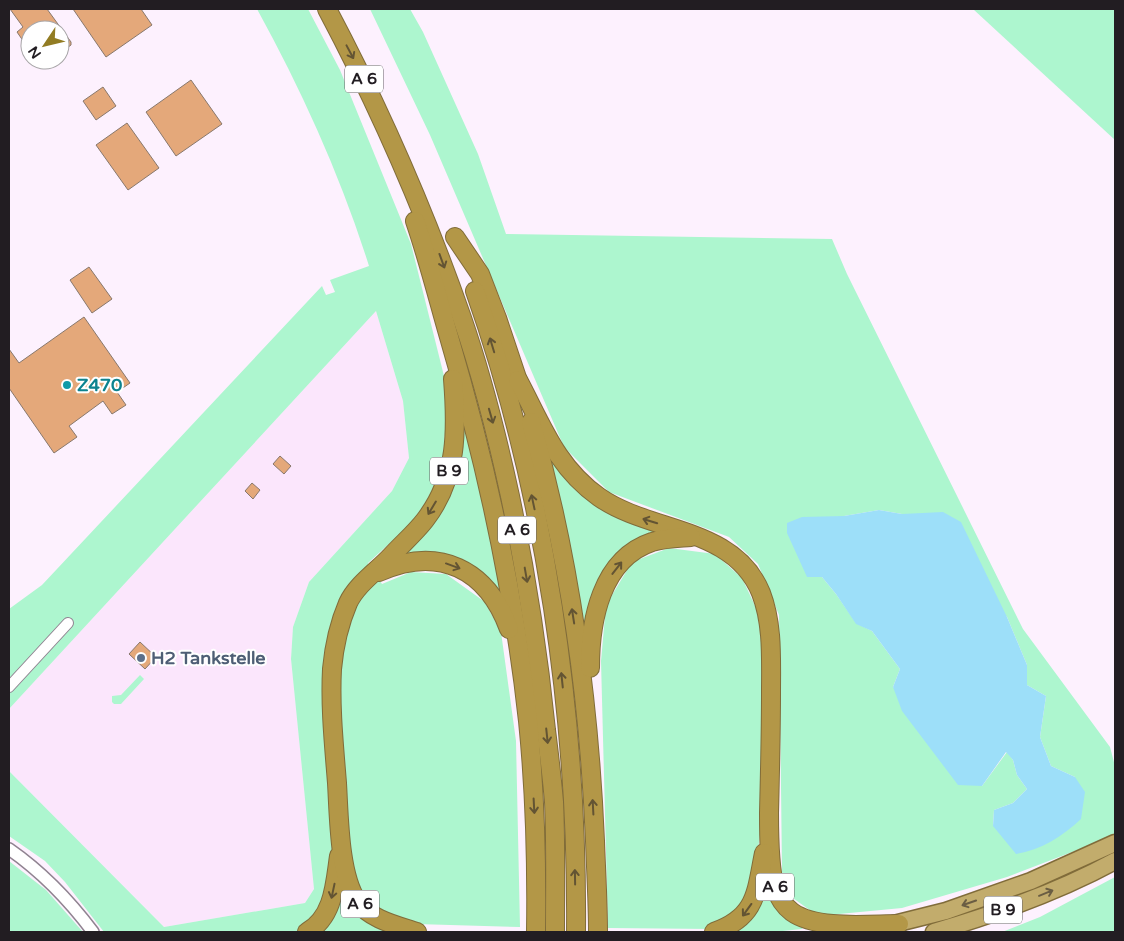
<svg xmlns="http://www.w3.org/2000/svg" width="1124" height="941" font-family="'Varela Round',sans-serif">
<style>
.built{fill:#fbe6fc}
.green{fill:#adf6cf;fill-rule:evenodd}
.water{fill:#9ddff9}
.building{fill:#e4a87a;stroke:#88786d}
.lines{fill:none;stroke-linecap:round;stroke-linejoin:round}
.minor-casing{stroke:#908391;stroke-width:12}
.tertiary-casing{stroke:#908391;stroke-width:14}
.trunk-casing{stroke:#806c3a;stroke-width:19}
.motorway-casing{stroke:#806c3a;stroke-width:20}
.minor{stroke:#fff;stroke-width:10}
.tertiary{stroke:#fff;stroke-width:11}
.trunk{stroke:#c2ac6c;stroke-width:16}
.motorway{stroke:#b39747;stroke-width:18}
.oneway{stroke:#635433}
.oneway2{stroke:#6a5d43}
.culture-dot{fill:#0f9aa8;stroke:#fff;stroke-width:2}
.service-dot{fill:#5c6f8a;stroke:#fff;stroke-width:2}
.labels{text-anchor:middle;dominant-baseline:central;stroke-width:4;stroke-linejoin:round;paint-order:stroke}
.shield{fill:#fff;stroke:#646164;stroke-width:1}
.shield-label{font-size:16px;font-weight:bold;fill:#221d22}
.culture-label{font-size:18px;font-weight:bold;fill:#0d838f;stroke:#fff;text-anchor:start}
.service-label{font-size:18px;font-weight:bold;fill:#4e5e75;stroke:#fff;text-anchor:start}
</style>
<rect width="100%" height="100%" fill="#fdf1fe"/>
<polygon class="built" points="376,311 403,401 409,458 392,491 309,582 293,627 291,659 314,889 305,903 164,927 9,771 9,709"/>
<g class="green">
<path d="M257 9H308L340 70 411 244 444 376 446 422 442 468 430 495 412 523 368 563 382 584 411 572 446 574 485 602 501 632 516 741 520 927 416 924 394 932H318L325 905 300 932H104L65 882 45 861 9 836V771L164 927 305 903 314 889 291 659 293 627 309 582 392 491 409 458 403 401 376 311 9 709V609L42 585 322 286 326 295 335 292 330 280 369 266C341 177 302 91 257 9Z"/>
<path d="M370 9H410L423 32 478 154 506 234 832 239 847 274 1023 629 1110 747 1115 766V833L1106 839 1007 877 902 908 818 916 790 896 782 872 779 615 758 564 729 537 609 492 564 447 430 135ZM879 510 902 514H912L1007 617 1027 665V685L1046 696 1040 737 1051 766 1075 777 993 826 994 810 1013 803 1027 789 1017 775 1013 760 1007 752 982 786 893 687 900 669 872 631 856 623 836 594 822 577 844 516Z"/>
<polygon points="973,9 1115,9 1115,140"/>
<polygon points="465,426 483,498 500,585 498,591 405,557 402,553 422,531 461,428"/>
<polygon points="550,457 664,530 647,539 586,622 584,621 567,532"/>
<polygon points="669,548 715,554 742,578 757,610 763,651 761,826 755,876 747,900 730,917 711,929 608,928 601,661 606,605 632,562"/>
<polygon points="140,675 144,679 121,704 114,704 112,702 112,696 121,695"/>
<polygon points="9,861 46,890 83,932 9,932"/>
<polygon points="1115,877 1115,932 1002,932 1040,917"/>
<polygon points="763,884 804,926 802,929 773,932 735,932"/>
</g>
<path class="water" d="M879 510 902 514 943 512 961 522 1007 617 1027 665V685L1046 696 1040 737 1051 766 1075 777 1085 792 1081 819C1063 836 1041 850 1016 854L993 826 994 810 1013 803 1027 789 1017 775 1013 760 1006 752 982 786 958 785 902 711 893 687 900 669 872 631 856 624 836 594 822 577H807L787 533V523L802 517 844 516Z"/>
<g class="building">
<polygon points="10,9 47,9 71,42 71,45 60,53 60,30 30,30 30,51 17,32 23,27"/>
<polygon points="73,9 141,9 152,25 106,57"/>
<polygon points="191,80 222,124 176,156 146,112"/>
<polygon points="103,87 116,106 96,120 83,101"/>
<polygon points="127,123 159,168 128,190 96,145"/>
<polygon points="89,267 112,299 92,313 70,280"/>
<polygon points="84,317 130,383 117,392 126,405 112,414 103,401 69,426 77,437 54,453 9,388 9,349 19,363"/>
<polygon points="280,456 291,466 284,474 273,464"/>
<polygon points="252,483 260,490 253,499 245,491"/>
<polygon points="140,642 156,657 145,669 129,654"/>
</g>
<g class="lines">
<g class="minor-casing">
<polyline id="minor" points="9,687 68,623"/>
</g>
<g class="tertiary-casing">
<path id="tertiary" d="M9 849C42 872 69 900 93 932"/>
</g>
<g class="trunk-casing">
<g id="trunk">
<polyline points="886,926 946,911 1031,881 1115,843"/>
<path d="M934 932C996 914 1058 892 1115 861"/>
</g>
</g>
<g class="motorway-casing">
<g id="motorway">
<path d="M327 9C380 109 425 212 462 318 482 376 497 436 510 496 526 573 538 651 546 730 549 754 552 778 554 802 556 845 555 889 555 932"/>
<path d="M415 221C428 259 438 299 449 337 486 463 514 591 528 721 535 791 537 862 536 932"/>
<polyline points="455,237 480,274 497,318 521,390"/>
<path d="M475 291C546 492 578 719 576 932"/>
<path d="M518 380C541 423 556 467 599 497 650 533 734 526 761 593 773 624 771 659 771 693 771 733 770 773 769 813 769 834 769 868 775 887 778 896 784 906 792 912 817 930 869 924 899 924"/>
<path d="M531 422C570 558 589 699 595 841 596 871 598 902 598 932"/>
<path d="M379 572C439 545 487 569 509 629"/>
<path d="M590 668C590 621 601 559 652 542 665 538 678 538 691 537"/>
<path d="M307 932C334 917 335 883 339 856"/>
<path d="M417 932C396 925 371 920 357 901 339 874 339 816 337 783 334 745 330 707 332 669 334 647 339 624 348 603 357 584 377 571 391 556 402 544 415 533 425 520 458 477 457 430 453 379"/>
<path d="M714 932C757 917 756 892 764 853"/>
</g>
</g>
<use href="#minor" class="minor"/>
<use href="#tertiary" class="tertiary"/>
<use href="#trunk" class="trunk"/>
<use href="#motorway" class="motorway"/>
</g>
<defs><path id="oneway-shaft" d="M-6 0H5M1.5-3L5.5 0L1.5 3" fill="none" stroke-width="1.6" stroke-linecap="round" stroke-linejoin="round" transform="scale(1.25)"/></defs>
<g class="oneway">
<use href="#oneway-shaft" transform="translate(350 52) rotate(62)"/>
<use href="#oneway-shaft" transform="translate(442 261) rotate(70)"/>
<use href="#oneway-shaft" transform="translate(492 345) rotate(-107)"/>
<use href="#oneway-shaft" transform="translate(491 416) rotate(74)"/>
<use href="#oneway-shaft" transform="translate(533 502) rotate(-102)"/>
<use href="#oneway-shaft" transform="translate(432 508) rotate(121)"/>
<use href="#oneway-shaft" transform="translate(650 521) rotate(-163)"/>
<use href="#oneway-shaft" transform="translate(453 566) rotate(20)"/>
<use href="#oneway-shaft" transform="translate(617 568) rotate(-52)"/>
<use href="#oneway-shaft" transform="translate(526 575) rotate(80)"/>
<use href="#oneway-shaft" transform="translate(573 616) rotate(-99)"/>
<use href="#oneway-shaft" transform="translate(562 680) rotate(-96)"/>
<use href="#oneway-shaft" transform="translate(547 736) rotate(84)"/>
<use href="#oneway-shaft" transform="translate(534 806) rotate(87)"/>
<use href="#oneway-shaft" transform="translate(593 807) rotate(-93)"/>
<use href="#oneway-shaft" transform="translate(575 877) rotate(-91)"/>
<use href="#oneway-shaft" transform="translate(333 891) rotate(102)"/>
<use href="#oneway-shaft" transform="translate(747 910) rotate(126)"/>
</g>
<g class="oneway2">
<use href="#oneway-shaft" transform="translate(1046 893) rotate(-22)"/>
<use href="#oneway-shaft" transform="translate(969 903) rotate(161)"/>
</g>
<circle class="culture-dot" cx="67" cy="385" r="5"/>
<circle class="service-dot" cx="141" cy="658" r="5"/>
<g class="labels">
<g class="shield">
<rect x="345" y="65.5" width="38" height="27" rx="4"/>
<rect x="430" y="457.5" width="38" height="27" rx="4"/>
<rect x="498" y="516.5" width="38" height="27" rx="4"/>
<rect x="756" y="873.5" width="38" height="27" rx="4"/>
<rect x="341" y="890.5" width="38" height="27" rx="4"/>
<rect x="984" y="896.5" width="38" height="27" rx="4"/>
</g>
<g class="shield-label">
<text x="364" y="79">A 6</text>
<text x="449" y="471">B 9</text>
<text x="517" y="530">A 6</text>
<text x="775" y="887">A 6</text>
<text x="360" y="904">A 6</text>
<text x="1003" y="910">B 9</text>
</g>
<g class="culture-label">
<text x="77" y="385">Z470</text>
</g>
<g class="service-label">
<text x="151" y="658">H2 Tankstelle</text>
</g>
</g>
<rect width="1124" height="941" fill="none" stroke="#221d22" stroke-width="20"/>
<g transform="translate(45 45) rotate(235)"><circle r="24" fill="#ffffff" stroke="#a7a5a7"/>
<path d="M0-4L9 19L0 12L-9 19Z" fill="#927c23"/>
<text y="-8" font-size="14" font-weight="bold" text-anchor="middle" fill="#221d22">N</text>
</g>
</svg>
